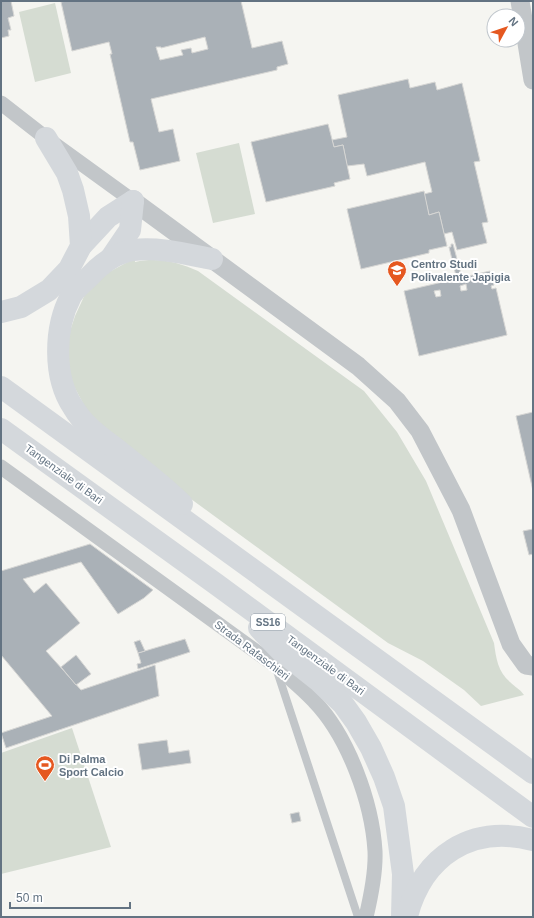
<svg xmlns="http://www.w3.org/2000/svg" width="534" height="918" font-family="Helvetica,sans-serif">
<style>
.green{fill:#d5dcd2}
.building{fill:#aab1b7;stroke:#d6d6d4;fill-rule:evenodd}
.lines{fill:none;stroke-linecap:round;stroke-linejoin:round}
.service{stroke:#c2c6c9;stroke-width:8}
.minor{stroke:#c2c6c9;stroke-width:15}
.tertiary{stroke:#c2c6c9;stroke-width:19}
.trunk{stroke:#d4d8dc;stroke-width:22}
.labels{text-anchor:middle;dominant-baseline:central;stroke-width:4;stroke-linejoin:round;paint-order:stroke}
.shield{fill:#fff;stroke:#929da8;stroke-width:1}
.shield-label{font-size:10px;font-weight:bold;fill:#637382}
.poi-label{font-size:11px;font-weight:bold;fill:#637382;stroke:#fff;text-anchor:start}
.street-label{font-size:11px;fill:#637382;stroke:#fff}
</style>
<rect width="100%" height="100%" fill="#f5f5f1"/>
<g class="green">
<polygon points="55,3 71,73 35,82 19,12"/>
<polygon points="239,143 255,214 213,223 196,153"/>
<path d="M135 258V262C158 257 178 262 198 271L364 391 397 432 426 481 494 643C496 658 498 672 510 682 516 688 519 688 524 695L481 706 464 690 423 661 388 643 109 439 94 424 68 375V337L75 316 87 290 98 278Z"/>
<polygon points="72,728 111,847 1,874 1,753"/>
</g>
<g class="building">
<polygon points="1,1 11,1 14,16 8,18 11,30 8,30 9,36 1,38"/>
<path d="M67 1H241L252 48 282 41 288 64 277 67V70L151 99 159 132 173 129 180 161 140 170 133 142H130L110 54H112L109 42 72 51 61 2ZM205 37 208 49 192 53 191 48 181 50 183 55 160 60 156 47H161V48Z"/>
<polygon points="408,79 410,88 435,82 437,90 462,83 480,161 474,162 488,222 482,223 487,243 457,250 452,232 444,234 439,212 429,215 424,194 432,192 425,162 367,176 364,164 347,166 343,145 334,147 332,140 347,137 338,95"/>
<polygon points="328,124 334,147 343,145 350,179 334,183 335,186 266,202 251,142"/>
<polygon points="424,191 429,215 439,212 447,246 429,250 429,253 361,269 347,209"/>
<polygon points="451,244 453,244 461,274 456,276 449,247 451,247"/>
<path d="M490 271 494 285 491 286 492 289 496 288 507 335 419 356 404 291ZM466 284 467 290 461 291 460 286ZM440 290 441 296 436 297 434 291Z"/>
<polygon points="533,412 533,491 516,416"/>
<polygon points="533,529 533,554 529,555 523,531"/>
<polygon points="90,544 153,590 144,598 118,614 81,562 23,579 34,593 46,583 80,623 46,651 81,690 155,665 159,696 6,748 1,733 52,716 1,655 1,571"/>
<polygon points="185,639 190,652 138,669 137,664 141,663 138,653"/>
<polygon points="140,640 145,651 138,653 134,642"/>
<polygon points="76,655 91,674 76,685 61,667"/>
<polygon points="167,740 169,753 189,750 191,763 142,770 138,744"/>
<polygon points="299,812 301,821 292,823 290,814"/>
</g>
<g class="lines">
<polyline class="service" points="277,671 358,917"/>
<g class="minor">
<polyline points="1,103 46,138 133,201"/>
<path d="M1 467 276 666C288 677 302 688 314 701 348 736 372 802 375 851 376 873 371 896 366 917"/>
</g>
<g class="tertiary">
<polyline points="520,1 533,80"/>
<polyline points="133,201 358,366 397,401 420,431 461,510 511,644 526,665 533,666"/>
</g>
<g class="trunk">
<polyline points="81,246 108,217 133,201"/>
<polyline points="111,258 130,230 133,201"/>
<polyline points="1,312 21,307 49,290 69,269 81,246 79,216 73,190 67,173 46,138"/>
<polyline points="1,387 533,773"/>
<polyline points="1,429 216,584 533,817"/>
<path d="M182 504C162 484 140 468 119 451 102 438 84 426 73 407 53 377 54 328 71 296 75 289 84 282 90 276 101 264 116 253 133 250 160 247 186 254 212 259"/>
<polyline points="259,628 281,651 320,682 343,704 356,722 371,748 384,777 394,806 403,874 402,917"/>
<path d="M407 916C423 856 471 824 533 840"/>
</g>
</g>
<defs>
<g id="school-pin" transform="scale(1)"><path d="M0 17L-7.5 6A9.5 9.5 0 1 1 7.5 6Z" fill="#e55820" stroke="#fff"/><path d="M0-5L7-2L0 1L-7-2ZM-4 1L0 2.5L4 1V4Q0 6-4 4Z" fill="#fff"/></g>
<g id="stadium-pin" transform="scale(1)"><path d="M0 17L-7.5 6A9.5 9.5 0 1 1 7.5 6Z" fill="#e55820" stroke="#fff"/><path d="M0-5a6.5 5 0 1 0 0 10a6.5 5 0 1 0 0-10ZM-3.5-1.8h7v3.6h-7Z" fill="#fff"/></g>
</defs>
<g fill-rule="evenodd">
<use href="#school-pin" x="397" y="270"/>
<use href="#stadium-pin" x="45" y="765"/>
</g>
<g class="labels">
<rect class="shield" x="251" y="614" width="34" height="16" rx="3"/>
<g class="shield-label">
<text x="268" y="622">SS16</text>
</g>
<g class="poi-label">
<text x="411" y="264">Centro Studi<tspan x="411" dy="13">Polivalente Japigia</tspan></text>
<text x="59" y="759">Di Palma<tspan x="59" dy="13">Sport Calcio</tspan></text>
</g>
<g class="street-label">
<text transform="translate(64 474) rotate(36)">Tangenziale di Bari</text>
<text transform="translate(252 650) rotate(37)">Strada Rafaschieri</text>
<text transform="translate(326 665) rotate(36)">Tangenziale di Bari</text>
</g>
</g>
<rect width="534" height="918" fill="none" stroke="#637382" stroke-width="4"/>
<g transform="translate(506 28) rotate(50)"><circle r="19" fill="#ffffff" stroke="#c1c7cd"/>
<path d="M0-3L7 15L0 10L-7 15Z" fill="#e55820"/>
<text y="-6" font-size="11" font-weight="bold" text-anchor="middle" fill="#637382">N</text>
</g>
<path d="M10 902v6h120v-6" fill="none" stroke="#637382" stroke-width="2"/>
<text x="16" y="902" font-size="12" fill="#637382" stroke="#ffffff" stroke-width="3" paint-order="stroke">50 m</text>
</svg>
